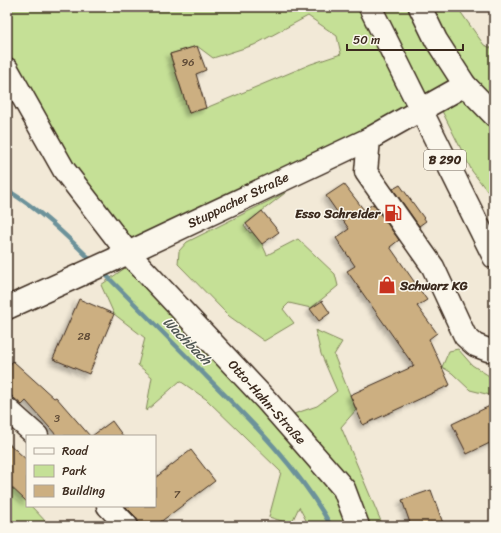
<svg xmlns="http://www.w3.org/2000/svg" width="501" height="533" font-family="Sriracha,sans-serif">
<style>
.green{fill:#c5e096;stroke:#80855a;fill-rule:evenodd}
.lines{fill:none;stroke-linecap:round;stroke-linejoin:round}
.stream{stroke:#6c929a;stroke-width:4.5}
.building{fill:#ccaf81;stroke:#3b2a1e;filter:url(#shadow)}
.minor-casing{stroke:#3b2a1e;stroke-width:25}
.major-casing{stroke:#3b2a1e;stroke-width:25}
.minor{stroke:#fbf7ec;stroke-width:22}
.major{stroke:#fbf7ec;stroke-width:22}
.labels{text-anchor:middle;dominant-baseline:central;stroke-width:3;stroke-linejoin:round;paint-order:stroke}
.number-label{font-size:11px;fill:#5f4b37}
.shield{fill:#fbf7ec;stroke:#75685c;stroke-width:1}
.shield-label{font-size:12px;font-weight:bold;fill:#3b2a1e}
.street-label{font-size:13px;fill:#3b2a1e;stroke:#fbf7ec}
.poi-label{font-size:13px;font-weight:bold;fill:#3b2a1e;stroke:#fbf7ec;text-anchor:end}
.water-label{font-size:14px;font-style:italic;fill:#4f5652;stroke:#fbf7ec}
</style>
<defs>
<filter id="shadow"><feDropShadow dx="-3.5" dy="3.5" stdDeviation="2" flood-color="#0004"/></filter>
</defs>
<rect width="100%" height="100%" fill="#f2e9d7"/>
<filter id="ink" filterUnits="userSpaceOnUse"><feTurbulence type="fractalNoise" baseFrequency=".025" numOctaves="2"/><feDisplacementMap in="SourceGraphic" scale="8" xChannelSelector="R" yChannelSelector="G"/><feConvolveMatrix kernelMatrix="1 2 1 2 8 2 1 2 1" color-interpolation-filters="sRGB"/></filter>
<g filter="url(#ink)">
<g class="green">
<path d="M7 7H457L484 45 494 49V200L472 171 437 101 128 253 7 69ZM308 16 337 36 341 54 311 64 206 108 189 113 170 54 197 46 213 58 254 45Z"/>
<polygon points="285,193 244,225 250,233 252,232 262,244 267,255 298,239 335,274 338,286 311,308 289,303 283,309 294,323 264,341 229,316 178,264 179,251 187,242"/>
<polygon points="135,261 282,418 317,406 337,391 321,354 315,330 342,342 334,355 356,410 341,427 383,526 309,526 299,507 291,524 269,517 281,472 206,399 180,381 146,411 152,377 138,365 145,338 114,314 101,285"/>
<polygon points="458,349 472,365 494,379 494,396 470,390 452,373 442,367 449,351"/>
<polygon points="7,479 10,485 27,502 27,506 31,506 50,526 7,526"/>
</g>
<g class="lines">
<g class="stream">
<path d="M7 190C40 210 67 236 94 263"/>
<path d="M102 271C134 303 166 336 198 368 246 416 298 466 331 526"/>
</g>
</g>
<g class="building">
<polygon points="197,46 206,70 196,74 206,108 189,113 170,54"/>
<polygon points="344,184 364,210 373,204 399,240 390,247 427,300 417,306 437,333 429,339 450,385 363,425 350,395 414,366 347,271 355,266 336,238 349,229 326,196"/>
<polygon points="400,185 426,221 419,226 393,189"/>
<polygon points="262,211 279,232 262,244 246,224"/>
<polygon points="79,299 114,314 89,374 53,359"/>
<polygon points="322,301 330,313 319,321 310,309"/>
<polygon points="13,361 54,398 56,397 90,436 57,436 26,401 22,405 7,392 7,368"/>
<polygon points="494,404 494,441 467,454 452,424"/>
<polygon points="112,421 123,436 92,436"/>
<polygon points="7,442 27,460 27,502 7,483"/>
<polygon points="191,450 215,481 155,526 140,526 136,517 125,506 155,506 155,478"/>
<polygon points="431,490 444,526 411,526 402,500"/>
</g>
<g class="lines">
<g class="minor-casing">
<g id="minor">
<polyline points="420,7 436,40 465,85 494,115"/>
<polyline points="7,69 64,170 128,253 267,401 344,489 358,526"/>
<polyline points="369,139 366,172 433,267 465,336 475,345 488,350"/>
<polyline points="7,308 113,260 369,139 465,85"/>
<polyline points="7,409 37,436"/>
<polyline points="108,506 127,526"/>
</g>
</g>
<g class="major-casing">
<polyline id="major" points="370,7 494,257"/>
</g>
<use href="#minor" class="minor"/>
<use href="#major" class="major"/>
</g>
</g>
<defs>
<g id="fuel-bare" transform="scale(1.38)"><path d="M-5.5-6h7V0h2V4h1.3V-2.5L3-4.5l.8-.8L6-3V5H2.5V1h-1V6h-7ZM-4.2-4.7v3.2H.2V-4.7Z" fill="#c8321e" stroke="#fbf7ec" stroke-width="2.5" paint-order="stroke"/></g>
<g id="shop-bare" transform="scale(1.38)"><path d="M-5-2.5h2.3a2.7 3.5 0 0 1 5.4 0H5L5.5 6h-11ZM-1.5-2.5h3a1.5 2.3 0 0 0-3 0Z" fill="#c8321e" stroke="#fbf7ec" stroke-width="2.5" paint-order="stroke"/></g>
</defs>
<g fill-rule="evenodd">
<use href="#fuel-bare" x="393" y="213"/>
<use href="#shop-bare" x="387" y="285"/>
</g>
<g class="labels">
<g class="number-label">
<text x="188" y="62">96</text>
<text x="84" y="336">28</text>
<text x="57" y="418">3</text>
<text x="177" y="494">7</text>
</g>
<rect class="shield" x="424" y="150" width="42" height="20" rx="3"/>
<g class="shield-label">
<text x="445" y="160">B 290</text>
</g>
<g class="street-label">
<text transform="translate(238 200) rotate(-26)">Stuppacher Straße</text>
<text transform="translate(267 402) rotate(48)">Otto-Hahn-Straße</text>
</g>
<g class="poi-label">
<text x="380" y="213">Esso Schreider</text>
<text x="400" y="285" text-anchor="start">Schwarz KG</text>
</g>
<g class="water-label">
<text transform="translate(187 341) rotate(45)">Wachbach</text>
</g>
</g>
<rect width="501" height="533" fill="none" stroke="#fbf7ec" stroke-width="24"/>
<rect x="12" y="12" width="477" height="509" fill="none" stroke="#3b2a1e" stroke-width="1.5" filter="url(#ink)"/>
<rect x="26" y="435" width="130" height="72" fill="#fbf7ec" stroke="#aea59a"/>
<rect x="34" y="448" width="20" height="6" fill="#fbf7ec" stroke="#aea59a"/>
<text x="62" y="455" font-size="12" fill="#3b2a1e">Road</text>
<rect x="34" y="465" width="20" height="12" fill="#c5e096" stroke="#aea59a"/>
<text x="62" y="475" font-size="12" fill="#3b2a1e">Park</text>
<rect x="34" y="485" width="20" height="12" fill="#ccaf81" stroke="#aea59a"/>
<text x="62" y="495" font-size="12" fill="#3b2a1e">Building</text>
<path d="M347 44v6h116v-6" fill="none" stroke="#3b2a1e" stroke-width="2"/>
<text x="353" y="44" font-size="12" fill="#3b2a1e" stroke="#fbf7ec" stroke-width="3" paint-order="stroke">50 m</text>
</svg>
